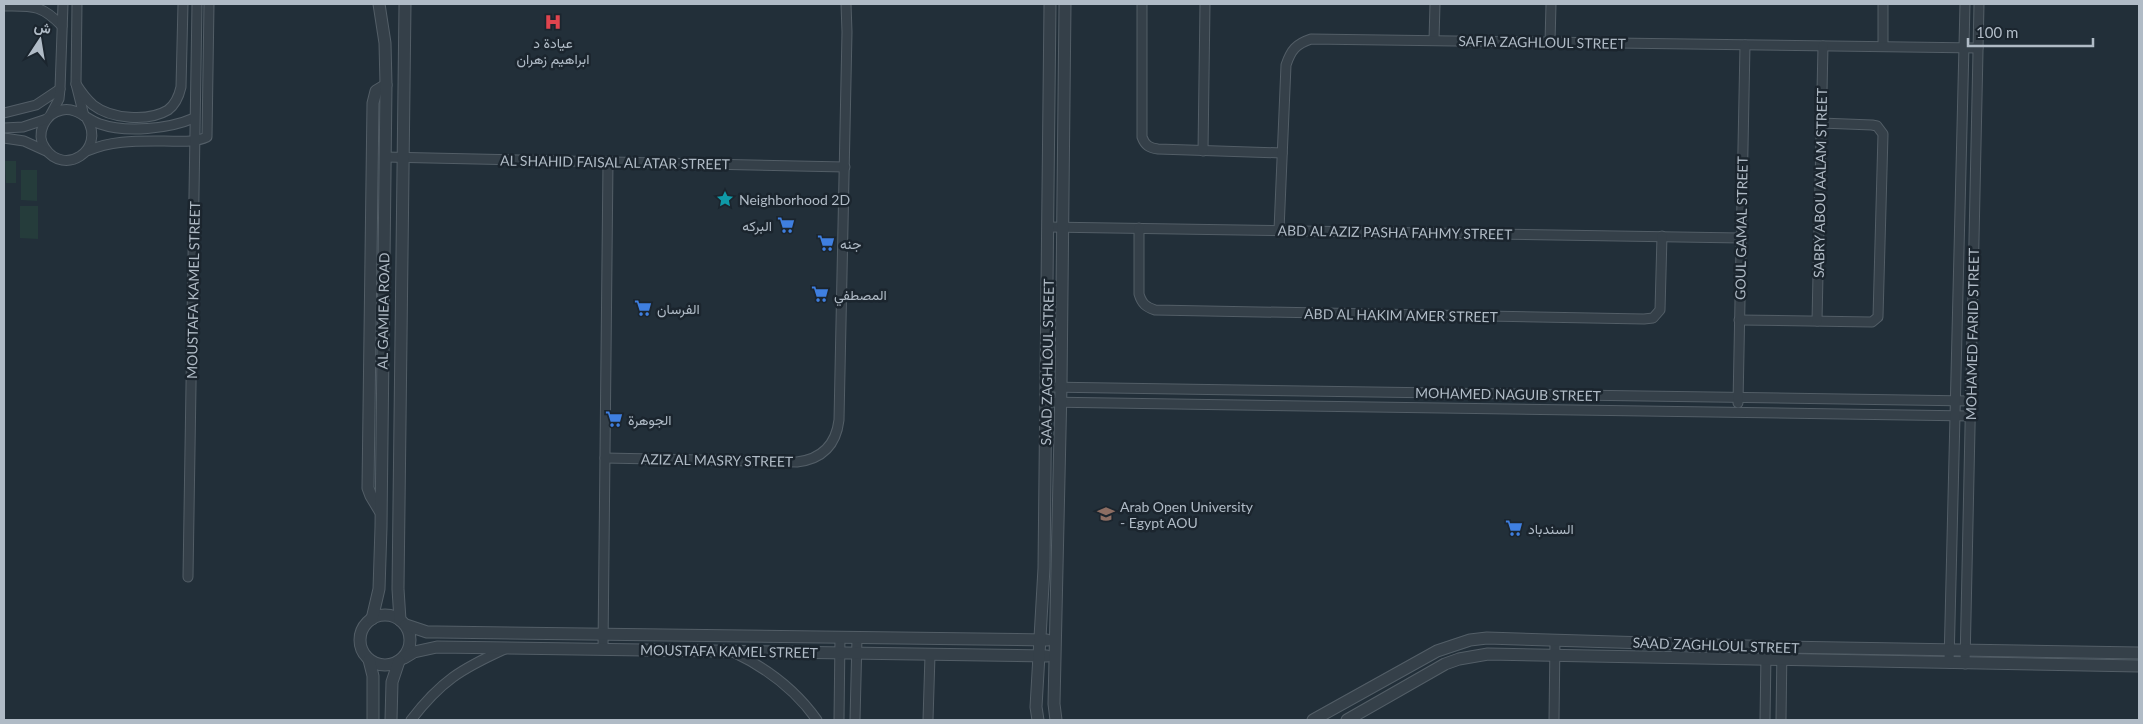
<svg xmlns="http://www.w3.org/2000/svg" width="2143" height="724" font-family="Lato,Vazirmatn,sans-serif">
<style>
.green{fill:#253c3b}
.lines{fill:none;stroke-linecap:round;stroke-linejoin:round}
.minor-casing{stroke:#535e67;stroke-width:11}
.tertiary-casing{stroke:#535e67;stroke-width:13}
.minor{stroke:#354049;stroke-width:9}
.tertiary{stroke:#354049;stroke-width:11}
.labels{text-anchor:middle;dominant-baseline:central;stroke-width:5;stroke-linejoin:round;paint-order:stroke}
.poi-label{font-size:14px;fill:#b0bbc6;stroke:#1b252e;text-anchor:start}
.street-label{font-size:14px;fill:#b0bbc6;stroke:#1b252e}
</style>
<rect width="100%" height="100%" fill="#222f39"/>
<g class="green">
<polygon points="5,161 16,161 16,183 6,183"/>
<polygon points="21,170 37,170 37,201 21,200"/>
<polygon points="20,206 38,206 38,239 20,238"/>
</g>
<g class="lines">
<g class="minor-casing">
<g id="minor">
<polyline points="77,4 76,84 84,116"/>
<path d="M1142 4V137C1145 145 1149 148 1158 149L1282 153"/>
<path d="M4 6C32 6 41 4 62 26"/>
<polyline points="1434,40 1435,4"/>
<polyline points="1550,42 1551,4"/>
<polyline points="1883,46 1883,4"/>
<path d="M76 84C81 92 86 99 93 105 111 119 148 122 168 110 176 104 179 96 181 87L183 4"/>
<polyline points="4,113 36,105 60,89"/>
<polyline points="51,114 59,99 60,89 63,4"/>
<path d="M87 119C106 150 64 177 45 148 35 134 45 113 62 110 77 107 87 120 100 124 126 133 169 129 194 118"/>
<polyline points="4,128 23,127 47,119"/>
<polyline points="4,138 24,141 46,151"/>
<path d="M87 151C112 140 137 141 164 141 179 141 194 143 207 137L209 4"/>
<polyline points="1203,151 1205,4"/>
<polyline points="385,157 845,167"/>
<polyline points="1048,227 1741,238"/>
<path d="M1139 228V294C1142 304 1146 307 1155 310L1644 319 1653 318 1660 310 1662 236"/>
<path d="M1279 230 1286 65C1291 50 1296 44 1311 39L1978 48"/>
<polyline points="1739,320 1872,322 1878,317 1883,134 1877,126 1872,125 1821,123"/>
<polyline points="1817,321 1823,46"/>
<polyline points="1047,387 1970,401"/>
<polyline points="1046,402 1970,416"/>
<polyline points="1738,403 1745,45"/>
<path d="M605 458 797 462C822 459 836 445 839 420L847 32 846 4"/>
<polyline points="188,577 197,4"/>
<polyline points="603,649 608,162"/>
<path d="M733 652C767 668 795 689 817 720"/>
<polyline points="1949,663 1965,4"/>
<polyline points="1965,664 1979,4"/>
<path d="M411 720C441 681 461 669 505 649"/>
<polyline points="839,720 840,637"/>
<polyline points="855,720 857,638"/>
<polyline points="928,720 930,655"/>
<polyline points="1554,720 1555,640"/>
<polyline points="1765,720 1766,654"/>
<polyline points="1781,720 1782,647"/>
</g>
</g>
<g class="tertiary-casing">
<g id="tertiary">
<polyline points="380,511 371,496 368,488 373,103 376,91 386,85"/>
<circle cx="385" cy="640" r="25"/>
<polyline points="372,619 379,589 381,527 386,85 385,43 379,4"/>
<polyline points="400,620 398,589 405,4"/>
<polyline points="406,625 427,632 437,632 1047,640"/>
<polyline points="404,658 414,652 437,647 1047,656"/>
<polyline points="369,660 373,676 373,720"/>
<polyline points="391,720 392,682 399,661"/>
<polyline points="1038,720 1036,707 1044,568 1050,4"/>
<polyline points="1056,720 1054,704 1061,387 1065,4"/>
<polyline points="1313,720 1437,651 1470,640 1487,638 1782,647 2139,653"/>
<polyline points="1347,720 1445,664 1459,659 1488,654 2139,666"/>
</g>
</g>
<use href="#minor" class="minor"/>
<use href="#tertiary" class="tertiary"/>
</g>
<defs>
<g id="hospital-bare" transform="scale(1.35)"><path d="M-5-5h3v3.5h4V-5h3V5h-3V1.5h-4V5h-3Z" fill="#e0444e" stroke="#1b252e" stroke-width="2.5" paint-order="stroke"/></g>
<g id="sight-bare" transform="scale(1.35)"><path d="M0-6L1.8-2.2L6-1.7L2.9 1.2L3.7 5.4L0 3.3L-3.7 5.4L-2.9 1.2L-6-1.7L-1.8-2.2Z" fill="#0f9aa8" stroke="#1b252e" stroke-width="2.5" paint-order="stroke"/></g>
<g id="supermarket-bare" transform="scale(1.35)"><path d="M-6-5.5h2.5l.6 2H6L4.5 2H-2.5L-4.4-4H-6ZM-1.5 3.2a1.3 1.3 0 1 0 .1 0ZM3 3.2a1.3 1.3 0 1 0 .1 0Z" fill="#3f7fe0" stroke="#1b252e" stroke-width="2.5" paint-order="stroke"/></g>
<g id="university-bare" transform="scale(1.35)"><path d="M0-5L7-2L0 1L-7-2ZM-4 1L0 2.5L4 1V4Q0 6-4 4Z" fill="#8d6e63" stroke="#1b252e" stroke-width="2.5" paint-order="stroke"/></g>
</defs>
<g fill-rule="evenodd">
<use href="#hospital-bare" x="553" y="22"/>
<use href="#sight-bare" x="725" y="199"/>
<use href="#supermarket-bare" x="786" y="225"/>
<use href="#supermarket-bare" x="826" y="243"/>
<use href="#supermarket-bare" x="820" y="294"/>
<use href="#supermarket-bare" x="643" y="308"/>
<use href="#supermarket-bare" x="614" y="419"/>
<use href="#university-bare" x="1106" y="514"/>
<use href="#supermarket-bare" x="1514" y="528"/>
</g>
<g class="labels">
<g class="poi-label">
<text x="553" y="42" text-anchor="middle">عيادة د<tspan x="553" dy="16">ابراهيم زهران</tspan></text>
<text x="739" y="199">Neighborhood 2D</text>
<text x="772" y="225" text-anchor="end">البركه</text>
<text x="840" y="243">جنه</text>
<text x="834" y="294">المصطفي</text>
<text x="657" y="308">الفرسان</text>
<text x="628" y="419">الجوهرة</text>
<text x="1120" y="506">Arab Open University<tspan x="1120" dy="16">- Egypt AOU</tspan></text>
<text x="1528" y="528">السندباد</text>
</g>
<g class="street-label">
<text transform="translate(1542 42) rotate(1)">SAFIA ZAGHLOUL STREET</text>
<text transform="translate(615 162) rotate(1)">AL SHAHID FAISAL AL ATAR STREET</text>
<text transform="translate(1820 183) rotate(-89)">SABRY ABOU AALAM STREET</text>
<text transform="translate(1741 228) rotate(-89)">GOUL GAMAL STREET</text>
<text transform="translate(1395 232) rotate(1)">ABD AL AZIZ PASHA FAHMY STREET</text>
<text transform="translate(193 290) rotate(-89)">MOUSTAFA KAMEL STREET</text>
<text transform="translate(383 311) rotate(-89)">AL GAMIEA ROAD</text>
<text transform="translate(1401 315) rotate(1)">ABD AL HAKIM AMER STREET</text>
<text transform="translate(1972 334) rotate(-89)">MOHAMED FARID STREET</text>
<text transform="translate(1047 362) rotate(-89)">SAAD ZAGHLOUL STREET</text>
<text transform="translate(1508 394) rotate(1)">MOHAMED NAGUIB STREET</text>
<text transform="translate(717 460) rotate(1)">AZIZ AL MASRY STREET</text>
<text transform="translate(1716 645) rotate(2)">SAAD ZAGHLOUL STREET</text>
<text transform="translate(729 651) rotate(1)">MOUSTAFA KAMEL STREET</text>
</g>
</g>
<rect width="2143" height="724" fill="none" stroke="#b0bbc6" stroke-width="10"/>
<g transform="translate(40 40) rotate(12)" stroke="#1b252e" stroke-width="4" paint-order="stroke">
<path d="M0-4L9 19L0 12L-9 19Z" fill="#b0bbc6"/>
<text y="-8" font-size="14" font-weight="bold" text-anchor="middle" fill="#b0bbc6">ش</text>
</g>
<path d="M1968 38v8h125v-8" fill="none" stroke="#b0bbc6" stroke-width="2.5"/>
<text x="1976" y="38" font-size="15" fill="#b0bbc6" stroke="#1b252e" stroke-width="4" paint-order="stroke">100 m</text>
</svg>
